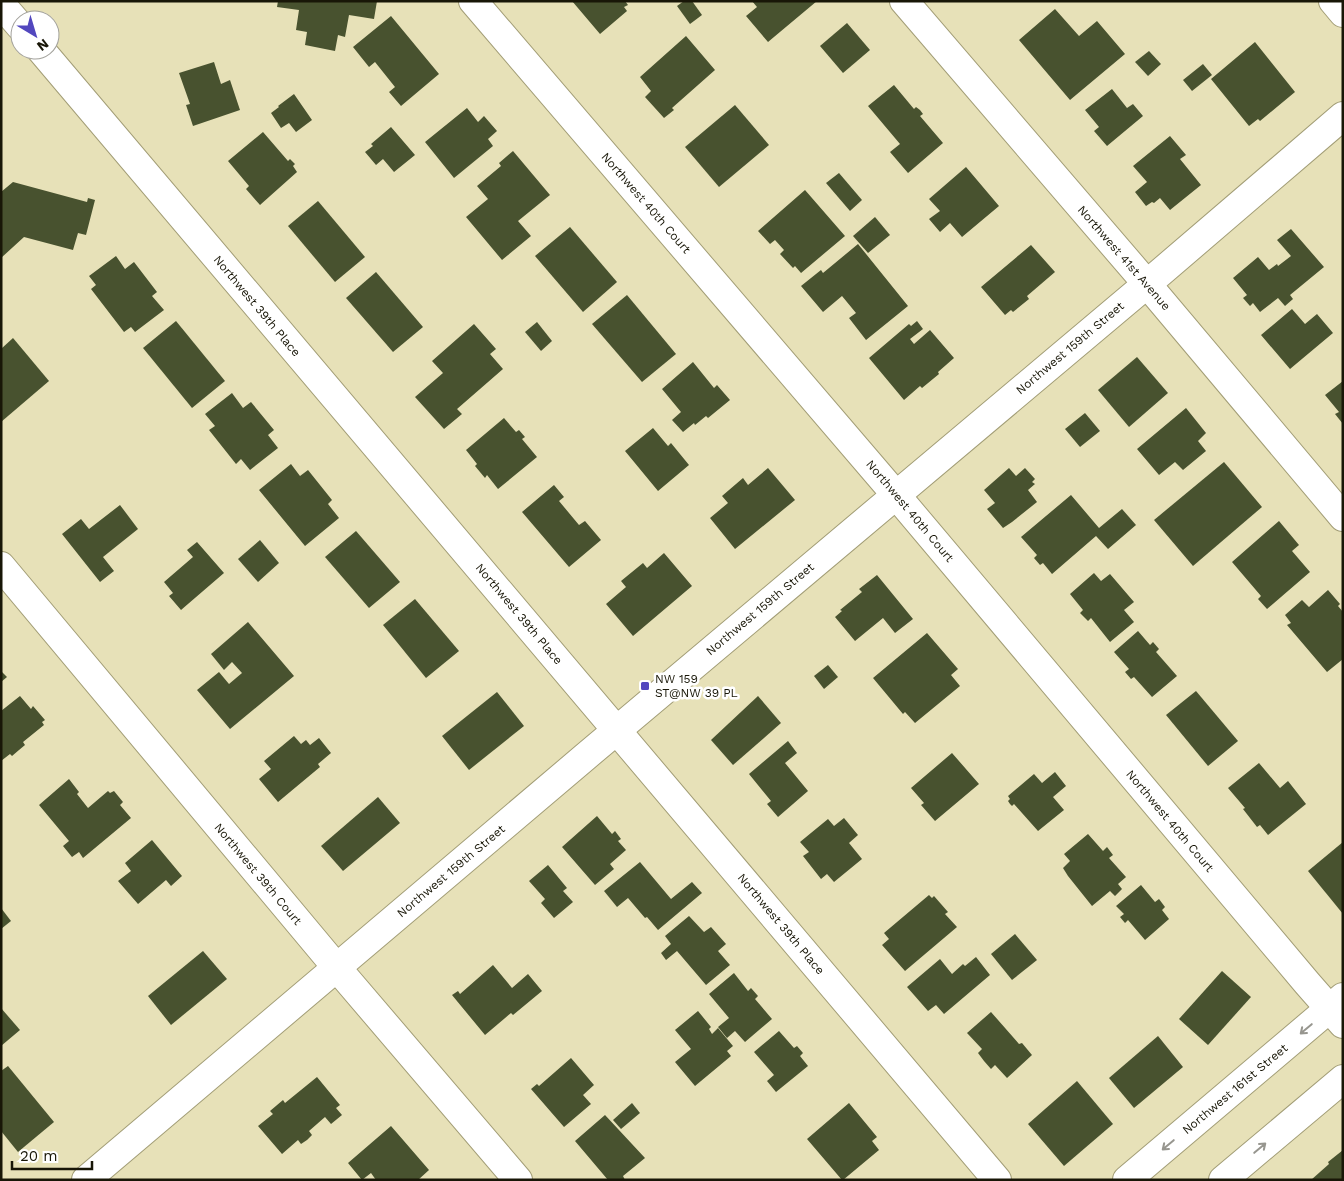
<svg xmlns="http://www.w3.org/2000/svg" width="1344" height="1181" font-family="'Work Sans',sans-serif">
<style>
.building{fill:#48522f}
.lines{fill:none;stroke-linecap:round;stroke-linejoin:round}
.minor-casing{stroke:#a29d76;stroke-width:30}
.tertiary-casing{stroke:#a29d76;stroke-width:30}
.minor{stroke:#fff;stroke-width:28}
.tertiary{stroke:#fff;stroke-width:28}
.oneway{stroke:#97968f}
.poi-dot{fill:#5247be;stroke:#fff;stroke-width:2}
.labels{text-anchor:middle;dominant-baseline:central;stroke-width:5;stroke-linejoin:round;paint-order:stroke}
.street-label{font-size:12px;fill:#181607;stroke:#fff}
.poi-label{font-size:12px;fill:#181607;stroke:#fff;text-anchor:start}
</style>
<rect width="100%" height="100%" fill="#e7e1b8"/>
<g class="building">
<polygon points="278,1 377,1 374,19 349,15 345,37 338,35 335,51 305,45 307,32 296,30 299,10 277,7"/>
<polygon points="572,1 625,1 628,5 624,7 627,11 600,34"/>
<polygon points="684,1 692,1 702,15 690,24 677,6"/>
<polygon points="752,1 817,1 768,42 746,16 757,7"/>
<polygon points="1055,9 1079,36 1097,21 1125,54 1070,100 1019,40"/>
<polygon points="391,16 439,74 401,106 389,92 395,87 375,62 369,67 353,47"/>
<polygon points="847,23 870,50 843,73 820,46"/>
<polygon points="686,36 715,70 672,108 674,110 664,118 645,97 651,91 640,77"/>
<polygon points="1255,42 1295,92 1260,121 1258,119 1249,126 1211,79"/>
<polygon points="1149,51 1161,64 1148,76 1135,62"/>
<polygon points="214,62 221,84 230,80 240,110 193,126 186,105 190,104 179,73"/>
<polygon points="1203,64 1212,75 1192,91 1183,80"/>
<polygon points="894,85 914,109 916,107 920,110 923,114 920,116 943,143 908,173 890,152 900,144 868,106"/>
<polygon points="1112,89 1127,108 1133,104 1143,116 1107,146 1094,131 1099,127 1085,110"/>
<polygon points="294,94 312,120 296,132 289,123 281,128 271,113 279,107 278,106"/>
<polygon points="735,105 769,145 719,187 685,147"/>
<polygon points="467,108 478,122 484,116 497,131 488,139 493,146 454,178 425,142"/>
<polygon points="391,127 415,155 394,172 383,159 376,165 365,152 373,146 371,144"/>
<polygon points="263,132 288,161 290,159 295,164 293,166 297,172 260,205 246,189 249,186 228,161"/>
<polygon points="1170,136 1186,155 1180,159 1201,185 1170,210 1160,198 1154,203 1152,202 1146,206 1135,192 1147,182 1133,166"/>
<polygon points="513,151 550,195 518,221 531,236 502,260 466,217 488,199 477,186 501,166 499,163"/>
<polygon points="966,167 999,206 962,237 950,223 940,232 929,219 940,211 929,199"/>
<polygon points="839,173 862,200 850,211 826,183"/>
<polygon points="13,182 87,202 88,198 95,200 86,235 78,233 73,250 24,237 1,258 1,192"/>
<polygon points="805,190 845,236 801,273 795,266 793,268 780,254 784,250 775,240 770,244 758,231"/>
<polygon points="318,201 365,257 335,282 288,226"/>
<polygon points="875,217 890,235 868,253 853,236"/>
<polygon points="570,227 617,282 583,312 535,256"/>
<polygon points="1291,229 1324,267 1290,295 1293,299 1285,306 1278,298 1260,312 1253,303 1250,306 1243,298 1247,295 1233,278 1258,257 1269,270 1277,264 1278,266 1291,256 1277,240"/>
<polygon points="858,244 908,306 866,340 849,318 856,313 842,296 823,312 801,286 821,270 823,273"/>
<polygon points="1031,245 1055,272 1027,296 1029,299 1013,312 1011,310 1005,315 981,287"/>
<polygon points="116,256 125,269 134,262 157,292 152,296 164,310 135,332 131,327 124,332 91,289 96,285 89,276"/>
<polygon points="376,272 423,327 393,352 346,298"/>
<polygon points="627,295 676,354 642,382 592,324"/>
<polygon points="1292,309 1305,324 1317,314 1333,333 1290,369 1261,335"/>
<polygon points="176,321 225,381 192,408 143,348"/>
<polygon points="917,321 923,329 910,339 914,344 930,330 954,358 938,372 939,374 922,388 920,386 904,400 869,358 909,324 911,326"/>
<polygon points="537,322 552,341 541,351 525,332"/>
<polygon points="474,324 496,349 490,354 503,369 457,409 462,414 444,429 415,397 443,373 432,361"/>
<polygon points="13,338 49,381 1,422 1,349"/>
<polygon points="1137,357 1168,393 1129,427 1098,390"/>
<polygon points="693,362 714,388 717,385 730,400 708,418 706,416 695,425 694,423 683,432 672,420 681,412 662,389"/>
<polygon points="1343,381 1343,424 1335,414 1339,412 1325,395"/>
<polygon points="232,393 243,408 251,402 274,430 268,435 278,448 250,470 241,459 236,464 209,430 215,426 205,414"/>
<polygon points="1186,408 1206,433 1198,441 1206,451 1183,470 1175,462 1159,475 1137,449"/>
<polygon points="1085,413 1100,431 1080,447 1065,429"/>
<polygon points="504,418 516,432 519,430 525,437 522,439 537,457 498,489 487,475 485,478 475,466 477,464 466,450"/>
<polygon points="653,428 668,446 671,443 689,465 658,491 625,451"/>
<polygon points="1224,462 1262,507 1193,566 1154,520"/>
<polygon points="291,464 300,476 308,470 332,500 328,504 339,518 305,546 259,490"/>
<polygon points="768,468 795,500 735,549 710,518 728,503 722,496 743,478 748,485"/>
<polygon points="1009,468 1016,476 1025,468 1035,479 1032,482 1035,484 1028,490 1037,502 1012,522 1003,528 987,509 995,503 984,490"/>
<polygon points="554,485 564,497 559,501 579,525 585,521 601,540 569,567 522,512"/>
<polygon points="1071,495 1099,528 1122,509 1136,525 1108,549 1096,536 1052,574 1043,563 1040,565 1034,558 1037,555 1021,537"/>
<polygon points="120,505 138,529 103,557 114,571 100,582 62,534 81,519 89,529"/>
<polygon points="1279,521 1299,545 1292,551 1310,572 1267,609 1258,599 1261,596 1232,562"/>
<polygon points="356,531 400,582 369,608 325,557"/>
<polygon points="260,540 279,563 258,582 238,559"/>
<polygon points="197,542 224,573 181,610 169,596 173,593 164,582 193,557 187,550"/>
<polygon points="664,553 692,586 633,636 606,604 626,587 621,581 643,563 647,568"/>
<polygon points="1094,573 1101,581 1110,574 1134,602 1124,610 1134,622 1110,642 1091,618 1088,621 1080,613 1083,610 1070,594"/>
<polygon points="877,575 913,619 895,633 883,618 855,641 835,617 842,611 840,610 862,592 859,589"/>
<polygon points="1328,590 1340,604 1338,606 1343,612 1343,659 1327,672 1287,625 1291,623 1285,615 1302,600 1309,607"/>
<polygon points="415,599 459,651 426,678 383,625"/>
<polygon points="248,622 294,676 230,729 197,690 219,672 229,684 242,673 232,662 224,670 211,654"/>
<polygon points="1138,631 1150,645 1153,642 1159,649 1156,652 1177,676 1152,697 1134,677 1131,679 1125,672 1129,669 1114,652"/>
<polygon points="927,633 958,669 951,675 960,686 915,723 905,712 903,714 873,678"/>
<polygon points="828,665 838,677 824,689 814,676"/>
<polygon points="1,671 7,677 1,682"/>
<polygon points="1196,691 1238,741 1208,766 1166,715"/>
<polygon points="497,692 524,726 469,770 442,736"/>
<polygon points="20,696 31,709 33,706 45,720 42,722 44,725 23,742 25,745 19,750 12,756 10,754 1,761 1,711"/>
<polygon points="758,696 781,723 733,765 711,740"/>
<polygon points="294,736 301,744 306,740 310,745 319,738 331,753 318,764 320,767 278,802 259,779 271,769 264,761"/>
<polygon points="788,741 797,753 785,763 808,791 778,817 767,804 771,801 749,774"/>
<polygon points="952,753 979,784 935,821 921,805 924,803 911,788"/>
<polygon points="1259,763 1280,788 1288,781 1306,804 1268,835 1260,825 1257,827 1243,809 1245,808 1228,788"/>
<polygon points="1055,772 1066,786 1053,797 1064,810 1038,831 1014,804 1012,806 1010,804 1008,801 1010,799 1008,796 1034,774 1042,783"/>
<polygon points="69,779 79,792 77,794 88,808 108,791 110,793 114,791 123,802 120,805 131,818 83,858 79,852 72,857 63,846 69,841 39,805"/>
<polygon points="378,797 400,823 343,871 321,846"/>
<polygon points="597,816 612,834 615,831 621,839 618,841 626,850 610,864 614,869 595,885 562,847"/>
<polygon points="844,818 858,835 849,843 862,859 834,882 827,874 821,879 803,856 809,852 800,842 828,819 834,826"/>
<polygon points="1088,834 1103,851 1107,847 1113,855 1109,858 1126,877 1118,884 1122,889 1115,896 1110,891 1092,906 1068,876 1063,868 1070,861 1064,854"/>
<polygon points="152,840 182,876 171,886 166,880 138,904 118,881 131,871 125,863"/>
<polygon points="1343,842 1343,914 1308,871"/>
<polygon points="640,862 671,899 692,882 702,893 658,930 647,917 645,918 628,898 617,907 604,891"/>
<polygon points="548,865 567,888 563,891 573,902 554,918 541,903 545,899 529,881"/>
<polygon points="1141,885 1155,902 1159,899 1165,907 1162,910 1169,919 1145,940 1128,920 1125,923 1120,917 1124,914 1116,906"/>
<polygon points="929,895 932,898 934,896 948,912 945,914 957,927 905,971 882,945 889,939 884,933"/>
<polygon points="1,908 11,921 1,929"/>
<polygon points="689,916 704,932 711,927 726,944 718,951 730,965 706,985 677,951 666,960 661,953 671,944 665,936"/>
<polygon points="1015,934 1037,960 1012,980 991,954"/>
<polygon points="203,951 227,979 171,1025 148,996"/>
<polygon points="976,957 990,975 944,1014 936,1005 928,1011 907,987 940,959 952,974 963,964 965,966"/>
<polygon points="493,965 512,988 528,974 542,991 513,1015 511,1013 485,1035 452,995 458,991 460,994"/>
<polygon points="1222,971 1251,997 1208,1045 1179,1019"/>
<polygon points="734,973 748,991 751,988 758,996 755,999 772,1019 745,1042 735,1031 727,1038 718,1027 729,1018 709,994"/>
<polygon points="1,1008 20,1030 1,1046"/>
<polygon points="698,1011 711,1027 709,1029 712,1034 718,1028 733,1046 727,1051 731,1056 695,1086 675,1062 691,1049 675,1030"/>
<polygon points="991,1012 1019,1044 1022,1043 1032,1055 1007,1078 995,1065 991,1069 984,1061 978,1053 982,1049 967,1033"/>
<polygon points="779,1031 794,1048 797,1046 803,1053 800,1056 808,1066 776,1092 767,1081 774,1075 754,1052"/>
<polygon points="1158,1036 1183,1067 1134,1108 1109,1078"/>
<polygon points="571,1058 594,1085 583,1095 591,1104 564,1127 531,1089 537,1084 539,1086"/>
<polygon points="8,1066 54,1122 18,1152 1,1131 1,1071"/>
<polygon points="317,1077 340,1105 336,1108 342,1115 331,1124 325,1117 309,1131 312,1135 307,1140 301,1144 298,1140 282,1154 258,1126 273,1114 270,1111 283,1100 285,1103"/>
<polygon points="1077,1081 1113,1124 1064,1166 1028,1124"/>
<polygon points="632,1103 640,1113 621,1129 613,1120"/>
<polygon points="849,1103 877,1137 872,1141 879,1150 843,1180 842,1180 807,1139"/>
<polygon points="605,1115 645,1158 623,1176 625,1180 608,1180 575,1141"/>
<polygon points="391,1126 429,1170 418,1180 376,1180 371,1173 362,1180 348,1163"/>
<polygon points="1343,1150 1343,1180 1311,1180 1329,1164 1328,1162"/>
</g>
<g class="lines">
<g class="minor-casing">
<g id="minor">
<polyline points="473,1 896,495 1307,983 1343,1024"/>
<polyline points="904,1 1147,284 1343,517"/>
<polyline points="1,4 20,26"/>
<polyline points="41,50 997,1180"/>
<polyline points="1,566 337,968 518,1180"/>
<polyline points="1127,1180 1343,997"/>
<polyline points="1223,1180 1343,1079"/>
</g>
</g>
<g class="tertiary-casing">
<g id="tertiary">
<polyline points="1333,1 1343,13"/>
<polyline points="86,1180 585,757 1147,284 1343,116"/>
</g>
</g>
<use href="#minor" class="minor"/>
<use href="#tertiary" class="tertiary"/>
</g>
<defs><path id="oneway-shaft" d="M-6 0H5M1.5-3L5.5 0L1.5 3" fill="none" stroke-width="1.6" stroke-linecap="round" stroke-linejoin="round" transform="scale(1.25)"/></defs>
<g class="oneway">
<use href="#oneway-shaft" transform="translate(1306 1029) rotate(140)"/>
<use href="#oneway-shaft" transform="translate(1168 1145) rotate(140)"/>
<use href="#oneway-shaft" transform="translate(1260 1148) rotate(-40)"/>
</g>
<rect class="poi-dot" x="640" y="681" width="10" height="10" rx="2.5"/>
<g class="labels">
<g class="street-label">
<text transform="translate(646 203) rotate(49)">Northwest 40th Court</text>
<text transform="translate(1124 258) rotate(49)">Northwest 41st Avenue</text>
<text transform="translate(257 306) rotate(50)">Northwest 39th Place</text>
<text transform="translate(1070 348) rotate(-40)">Northwest 159th Street</text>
<text transform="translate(910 511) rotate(50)">Northwest 40th Court</text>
<text transform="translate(760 609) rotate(-40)">Northwest 159th Street</text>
<text transform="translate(519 614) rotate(50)">Northwest 39th Place</text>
<text transform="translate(1170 821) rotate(50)">Northwest 40th Court</text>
<text transform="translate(451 871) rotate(-40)">Northwest 159th Street</text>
<text transform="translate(258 874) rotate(50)">Northwest 39th Court</text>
<text transform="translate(781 924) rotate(50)">Northwest 39th Place</text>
<text transform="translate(1235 1089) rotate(-40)">Northwest 161st Street</text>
</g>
<g class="poi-label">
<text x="655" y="679">NW 159<tspan x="655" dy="14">ST@NW 39 PL</tspan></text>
</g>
</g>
<rect width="1344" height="1181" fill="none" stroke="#181607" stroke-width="5"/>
<g transform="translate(35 35) rotate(142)"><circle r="24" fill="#ffffff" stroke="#a3a29c"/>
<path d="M0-4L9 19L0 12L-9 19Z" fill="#5247be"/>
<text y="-8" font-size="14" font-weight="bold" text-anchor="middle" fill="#181607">N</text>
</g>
<path d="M12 1161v8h80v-8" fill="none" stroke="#181607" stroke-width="2.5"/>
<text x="20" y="1161" font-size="15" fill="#181607" stroke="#ffffff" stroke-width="4" paint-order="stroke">20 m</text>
</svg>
